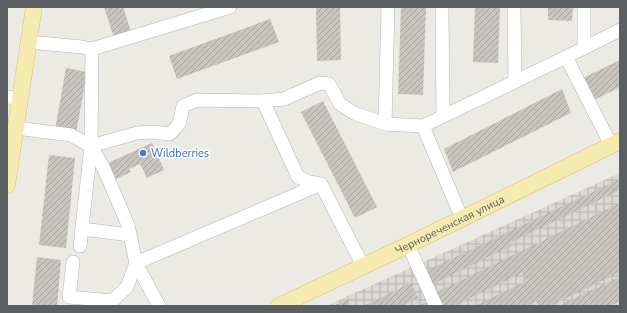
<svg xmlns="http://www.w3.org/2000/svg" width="627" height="313" font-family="'Nunito Sans',sans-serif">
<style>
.industrial{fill:url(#industrial-grid)}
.building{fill:url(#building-hatch)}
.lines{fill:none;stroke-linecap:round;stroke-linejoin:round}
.minor-casing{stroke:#b1b4b7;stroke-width:14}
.major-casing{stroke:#dfbe69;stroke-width:17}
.minor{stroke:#fff;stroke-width:13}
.major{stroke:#f5eab0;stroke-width:16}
.shop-dot{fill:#3f7fe0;stroke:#fff;stroke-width:1.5}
.labels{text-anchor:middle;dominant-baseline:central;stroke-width:3;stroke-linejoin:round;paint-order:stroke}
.shop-label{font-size:11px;fill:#366cbe;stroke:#fff;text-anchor:start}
.street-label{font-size:11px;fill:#5c5f62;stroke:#fff}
</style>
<defs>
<pattern id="industrial-grid" width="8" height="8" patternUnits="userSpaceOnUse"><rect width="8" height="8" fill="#dbd9d6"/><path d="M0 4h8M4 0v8" fill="none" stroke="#b5b3b1"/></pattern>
<pattern id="building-hatch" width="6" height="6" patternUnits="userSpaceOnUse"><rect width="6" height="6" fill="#c8c5c0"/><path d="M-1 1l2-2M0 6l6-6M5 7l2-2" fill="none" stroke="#a6a39f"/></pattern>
</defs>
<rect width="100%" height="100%" fill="#eceae4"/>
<polygon class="industrial" points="620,173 620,306 326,306"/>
<g class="building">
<polygon points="104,7 123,7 132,35 115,41"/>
<polygon points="316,7 340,7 341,60 317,61"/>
<polygon points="401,7 426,7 423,95 398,94"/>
<polygon points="475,7 500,7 498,63 473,62"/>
<polygon points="548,7 573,7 572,21 548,20"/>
<polygon points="270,19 279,42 177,79 169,56"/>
<polygon points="620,60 620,87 592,101 581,79"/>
<polygon points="66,68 87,72 76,134 55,130"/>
<polygon points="562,89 571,113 453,172 444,149"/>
<polygon points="323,101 377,207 355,218 301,112"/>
<polygon points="152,143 164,170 147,178 140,164 129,169 131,172 116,179 108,163"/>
<polygon points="49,155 75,158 66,248 39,245"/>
<polygon points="620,179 620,190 509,243 511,246 433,284 426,271"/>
<polygon points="620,203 620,272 550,306 538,306 536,301 526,306 475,306 526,281 522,273 454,306 444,306 437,292"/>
<polygon points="37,257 61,260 57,306 32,306"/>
<polygon points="620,277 620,301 610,306 558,306"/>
<polygon points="411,283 418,298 401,306 364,306"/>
<polygon points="347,300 350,306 333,306"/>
<polygon points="426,302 428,306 418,306"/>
</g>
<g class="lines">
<g class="minor-casing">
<g id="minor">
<polyline points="442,7 443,116"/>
<polyline points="514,7 515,81"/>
<polyline points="29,42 82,47 92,49 230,7"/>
<polyline points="584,48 584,7"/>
<polyline points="566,57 611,145"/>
<polyline points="7,97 20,98"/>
<polyline points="385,124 388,7"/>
<polyline points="423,126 462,219"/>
<polyline points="16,128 71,135 91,146 104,169 128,225 136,263 159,306"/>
<polyline points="91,146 137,133 152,132 170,134 179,124 183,106 197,100 263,101"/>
<polyline points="82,229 130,235"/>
<polyline points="408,245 436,306"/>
<polyline points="80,246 91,146 92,49"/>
<polyline points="73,262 69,297 112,301 127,287 136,263 321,184"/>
<polyline points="363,266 321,184 309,182 298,177 263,101 284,99 320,83 329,84 340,104 354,113 385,124 423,126 566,57 620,30"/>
</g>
</g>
<g class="major-casing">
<g id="major">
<polyline points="7,185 34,7"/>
<path id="s1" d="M279 306 408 245 620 141"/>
</g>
</g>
<use href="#minor" class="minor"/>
<use href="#major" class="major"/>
</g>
<circle class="shop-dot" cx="143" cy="153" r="4"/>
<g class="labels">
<g class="shop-label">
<text x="151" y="153">Wildberries</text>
</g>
<g class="street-label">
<text stroke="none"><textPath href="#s1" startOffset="189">Чернореченская улица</textPath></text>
</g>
</g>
<rect width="627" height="313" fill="none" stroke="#5c5f62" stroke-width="16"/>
</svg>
